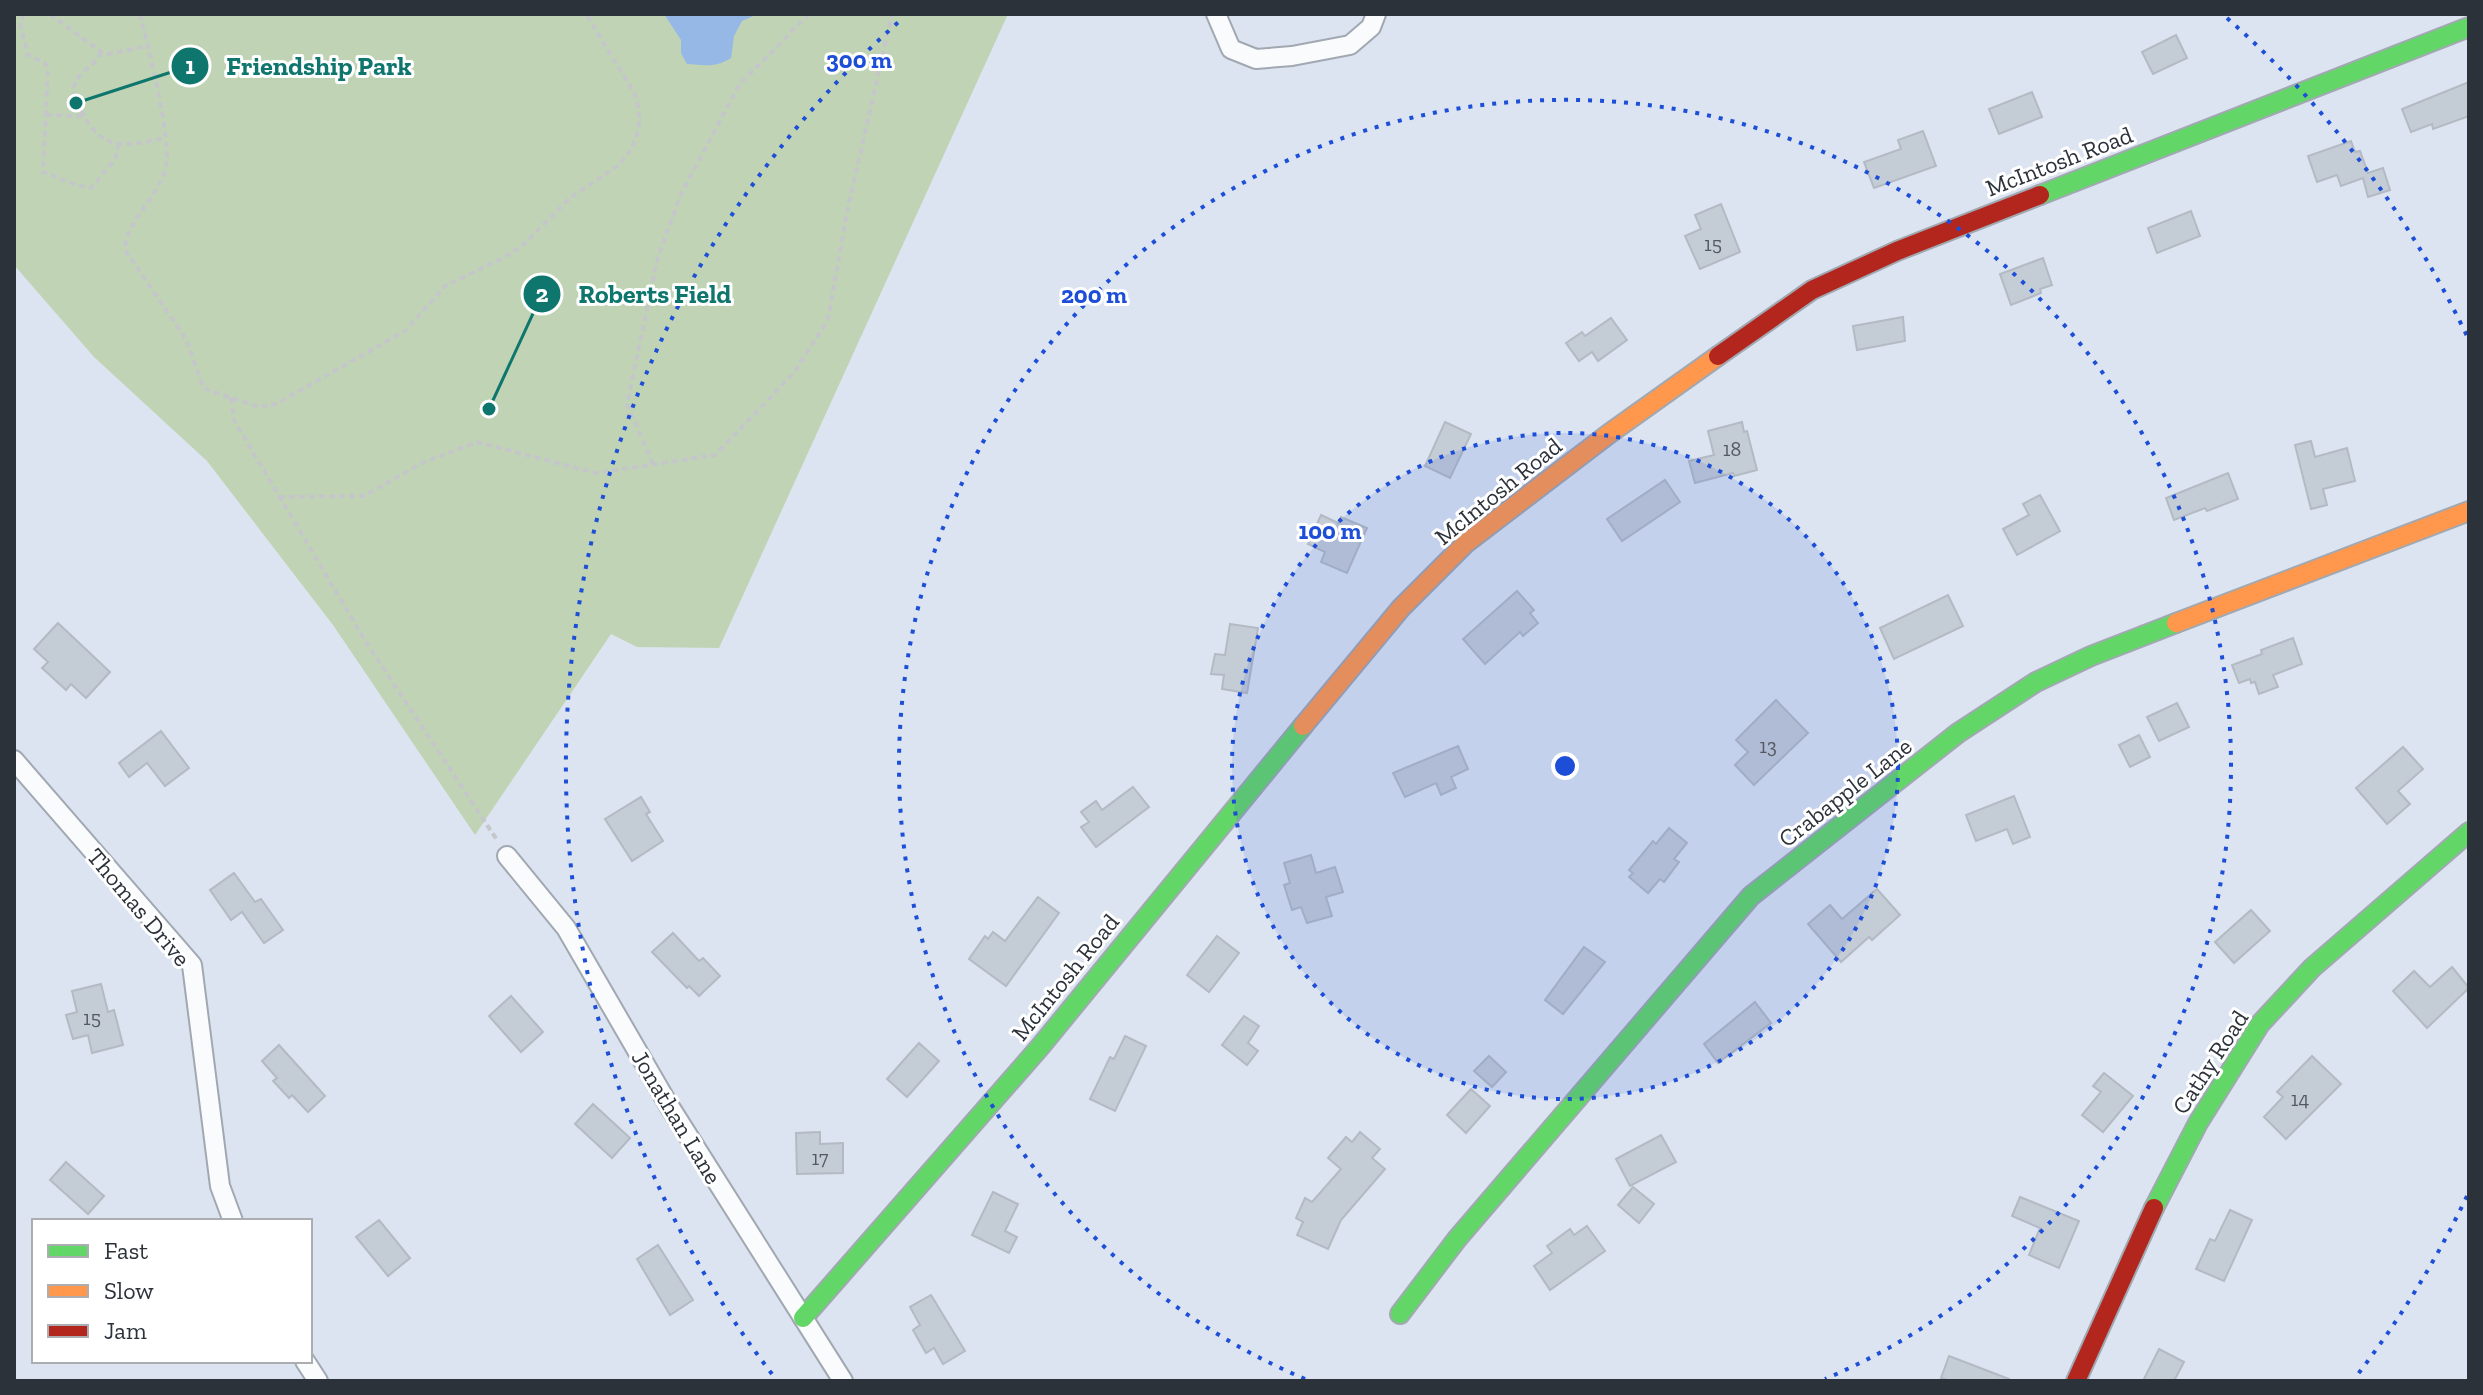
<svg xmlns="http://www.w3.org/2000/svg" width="2483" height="1395" font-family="'Zilla Slab',serif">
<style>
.green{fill:#c0d4b5}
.water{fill:#95b8e6}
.building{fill:#c4ccd5;stroke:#b3bac3;stroke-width:2}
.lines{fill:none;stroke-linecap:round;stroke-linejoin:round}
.street-casing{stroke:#a1a8b1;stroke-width:22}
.fast-casing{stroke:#a1a8b1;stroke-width:22}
.slow-casing{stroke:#a1a8b1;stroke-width:22}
.jam-casing{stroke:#a1a8b1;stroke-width:22}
.path{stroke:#c4c6ca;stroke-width:4;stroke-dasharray:6 4;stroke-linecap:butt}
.street{stroke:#fafbfd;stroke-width:18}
.fast{stroke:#63d668;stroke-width:18}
.slow{stroke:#ff974d;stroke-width:18}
.jam{stroke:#b3261e;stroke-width:18}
.ring{fill:none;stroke:#1d4ed8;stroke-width:4;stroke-dasharray:4 8}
.labels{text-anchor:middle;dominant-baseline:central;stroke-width:6;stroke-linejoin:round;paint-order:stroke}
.number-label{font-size:20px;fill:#535962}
.street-label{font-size:24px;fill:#2c323a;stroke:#fff}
.centre{fill:#1d4ed8;stroke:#fff;stroke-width:4}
.ring-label{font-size:24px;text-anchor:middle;font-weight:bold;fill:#1d4ed8;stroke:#fff;stroke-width:6;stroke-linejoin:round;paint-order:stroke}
.leader{fill:none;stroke:#0f766e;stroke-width:3}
.callout-dot{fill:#0f766e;stroke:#fff;stroke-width:3}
.mark-label{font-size:24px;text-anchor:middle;font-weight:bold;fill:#fff}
.callout-label{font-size:26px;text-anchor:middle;font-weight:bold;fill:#0f766e;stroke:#fff;stroke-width:6;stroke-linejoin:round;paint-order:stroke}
</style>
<rect width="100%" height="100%" fill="#dbe4f0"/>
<polygon class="green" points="14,14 1008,14 719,648 637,647 611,634 475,835 333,625 207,461 94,357 14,265"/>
<path class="water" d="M664 14H758L742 21 734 36 731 58C716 68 704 65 687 64L681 53V40Z"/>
<g class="building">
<polygon points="2176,35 2187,58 2153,74 2142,52"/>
<polygon points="2469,82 2469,116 2433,129 2432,124 2411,132 2402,109"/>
<polygon points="2032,92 2042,117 1999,134 1989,109"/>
<polygon points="1923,131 1936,166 1874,188 1864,162 1901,149 1898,140"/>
<polygon points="2351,141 2355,152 2360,151 2368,173 2383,168 2390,190 2368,197 2363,178 2341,186 2337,175 2317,182 2308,156"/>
<polygon points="1721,204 1740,252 1700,269 1685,236 1701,229 1695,215"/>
<polygon points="2191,211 2200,236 2157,253 2148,228"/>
<polygon points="2043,258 2052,285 2040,289 2041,293 2011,305 2000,274"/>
<polygon points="1903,317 1905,341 1857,350 1853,326"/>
<polygon points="1611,318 1627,340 1598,361 1592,352 1579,361 1566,343 1582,332 1585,336"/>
<polygon points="1445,422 1471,434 1450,478 1425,466"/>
<polygon points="1742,422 1744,432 1747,431 1757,470 1734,476 1733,473 1695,483 1689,461 1714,455 1708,431"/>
<polygon points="2311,441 2315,457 2347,448 2355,481 2323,489 2327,505 2311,509 2295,445"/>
<polygon points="2228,473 2238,499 2207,511 2205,508 2174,520 2166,498"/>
<polygon points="1665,480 1680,502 1622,541 1607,519"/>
<polygon points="2040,495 2060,531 2017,555 2003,529 2029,515 2023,504"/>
<polygon points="1321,515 1338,523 1341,517 1367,528 1347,573 1321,562 1325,552 1308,544"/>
<polygon points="1517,591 1534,610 1530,613 1538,623 1523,636 1520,632 1485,664 1463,639"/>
<polygon points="1948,595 1963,626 1894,659 1880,628"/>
<polygon points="58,623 110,672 86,698 71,684 66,690 42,668 48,662 34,649"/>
<polygon points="1230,624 1258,628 1247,693 1222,689 1224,675 1211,674 1215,654 1225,655"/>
<polygon points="2293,638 2302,664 2273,675 2278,687 2259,694 2255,682 2251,683 2250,679 2239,683 2232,665 2262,654 2261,650"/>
<polygon points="1776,700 1808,733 1754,785 1735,765 1748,752 1736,740"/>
<polygon points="2177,703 2189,727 2159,741 2147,717"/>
<polygon points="161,731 189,768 165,786 147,763 129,777 119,763"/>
<polygon points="2139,735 2150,757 2130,767 2119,745"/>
<polygon points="1458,746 1468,769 1451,777 1456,788 1441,795 1436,783 1405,797 1393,773"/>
<polygon points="2403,747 2423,769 2398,791 2410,804 2387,824 2356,788"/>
<polygon points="1133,787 1149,807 1096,847 1081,827 1089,822 1081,812 1096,801 1102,810"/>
<polygon points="2014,796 2030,837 2013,844 2007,829 1976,841 1966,815"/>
<polygon points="641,797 650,812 646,814 663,841 632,861 605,819"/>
<polygon points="1669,828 1687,843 1674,859 1679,862 1664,882 1660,879 1648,893 1629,877 1633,873 1629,870 1653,841 1656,844"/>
<polygon points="1311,855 1316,873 1335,867 1343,892 1326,897 1332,916 1307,923 1301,907 1292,910 1284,885 1290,883 1284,863"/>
<polygon points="234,873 255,902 261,899 283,930 264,943 242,912 231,920 210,890"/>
<polygon points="1877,889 1900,915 1872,940 1869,937 1841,962 1808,924 1830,905 1842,919"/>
<polygon points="1038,897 1059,913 1006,986 969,959 985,936 988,939 993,932 1005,941"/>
<polygon points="2251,910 2270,931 2234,963 2215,942"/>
<polygon points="673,933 699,961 703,958 720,976 699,996 689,986 687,988 652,952"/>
<polygon points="1217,936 1239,953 1209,992 1187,975"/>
<polygon points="1584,947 1605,962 1563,1014 1545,1000"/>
<polygon points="2452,967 2469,988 2427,1028 2393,991 2414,971 2430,987"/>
<polygon points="101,984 108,1012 114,1010 123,1045 92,1053 88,1035 73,1039 66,1015 77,1012 72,991"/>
<polygon points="511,996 543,1032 521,1052 489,1016"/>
<polygon points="1755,1002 1771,1023 1718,1063 1704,1044"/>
<polygon points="1244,1016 1259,1026 1248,1043 1258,1051 1247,1065 1222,1045"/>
<polygon points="1125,1036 1146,1046 1115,1111 1090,1099 1110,1057 1114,1059"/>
<polygon points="919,1043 939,1061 907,1097 887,1079"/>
<polygon points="279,1045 325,1096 308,1112 292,1095 289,1098 273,1081 277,1078 262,1061"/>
<polygon points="1489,1056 1506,1072 1492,1087 1474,1071"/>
<polygon points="2312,1056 2341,1084 2286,1139 2264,1117 2283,1097 2277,1092"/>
<polygon points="2104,1073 2133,1096 2103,1132 2082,1115 2101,1092 2093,1086"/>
<polygon points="1471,1089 1490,1106 1466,1133 1447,1115"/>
<polygon points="593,1104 630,1138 612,1158 575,1124"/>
<polygon points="820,1132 820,1144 843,1143 843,1173 797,1174 796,1133"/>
<polygon points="1360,1132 1380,1149 1372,1158 1385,1169 1341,1220 1328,1249 1297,1235 1303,1222 1296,1218 1305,1198 1312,1202 1341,1169 1328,1158 1346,1137 1352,1142"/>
<polygon points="1661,1135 1676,1162 1630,1186 1616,1159"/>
<polygon points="66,1162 104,1196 88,1214 50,1180"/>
<polygon points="1633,1187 1654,1204 1639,1223 1618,1205"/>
<polygon points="993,1192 1018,1204 1005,1231 1017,1237 1009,1253 972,1235"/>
<polygon points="2020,1197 2079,1221 2059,1268 2029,1255 2040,1228 2012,1216"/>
<polygon points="2230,1210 2252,1220 2224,1281 2196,1269 2210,1239 2215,1241"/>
<polygon points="379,1220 410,1258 388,1276 356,1237"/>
<polygon points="1587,1226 1605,1251 1550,1290 1534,1266 1552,1253 1547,1246 1570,1229 1574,1235"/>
<polygon points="658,1245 693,1300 670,1315 637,1259"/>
<polygon points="931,1295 965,1351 943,1364 934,1348 926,1353 913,1330 920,1325 910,1307"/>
<polygon points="2159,1349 2184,1362 2174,1381 2143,1381"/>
<polygon points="1949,1356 2009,1379 2009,1381 1951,1381 1941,1378"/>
</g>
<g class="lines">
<g class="street-casing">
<g id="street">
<polyline points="1216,14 1231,49 1256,59 1292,56 1350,45 1371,27 1376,14"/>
<polyline points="14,760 192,965 220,1186 233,1221"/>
<polyline points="507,856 566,928 668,1104 843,1381"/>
<polyline points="305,1361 318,1381"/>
</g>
</g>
<g class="fast-casing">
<g id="fast">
<polyline points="2040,195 2469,27"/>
<polyline points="2154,1208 2198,1123 2260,1024 2312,968 2469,832"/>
<polyline points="1400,1314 1457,1239 1751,896 1958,733 2036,682 2091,656 2176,623"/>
<polyline points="803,1318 1040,1047 1303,726"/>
</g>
</g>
<g class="slow-casing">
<g id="slow">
<polyline points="2176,623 2469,511"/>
<polyline points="1303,726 1401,608 1466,543 1610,433 1718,356"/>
</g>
</g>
<g class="jam-casing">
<g id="jam">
<polyline points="1718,356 1812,290 1897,251 2040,195"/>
<polyline points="2076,1381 2154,1208"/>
</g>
</g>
<g class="path">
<polyline points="24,14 20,23 28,55 45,63 48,69 43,172 76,185 91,188 116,158 118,146"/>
<polyline points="50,14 101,52 108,54 148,46"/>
<path d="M140 14C148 47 172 138 166 167 160 196 123 225 125 250L186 339 202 384 208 390 259 407 276 404 405 331 445 286 503 258 523 245 570 198 619 165 632 148 639 128V111L635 94 586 14"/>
<path d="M101 52C96 66 78 71 74 86 72 94 77 102 81 110 102 153 125 146 165 138"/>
<polyline points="46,115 84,116"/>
<polyline points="231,398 234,420 364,639 497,840"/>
<polyline points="653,464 627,404 658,257 681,194 739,85 809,14"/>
<polyline points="279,497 364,496 422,463 477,442 596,473 715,455 793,374 828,320 847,212 892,14"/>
</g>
<use href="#street" class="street"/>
<use href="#fast" class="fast"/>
<use href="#slow" class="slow"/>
<use href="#jam" class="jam"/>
</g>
<circle cx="1565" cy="766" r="333" fill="#1d4ed8" fill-opacity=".12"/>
<g class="ring">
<circle cx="1565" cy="766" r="333"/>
<path d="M1305 1379A666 666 0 1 1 1825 1379"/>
<path d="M2467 1196A999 999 0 0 1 2358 1374M772 1374A999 999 0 0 1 903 18M2227 18A999 999 0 0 1 2467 336"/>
</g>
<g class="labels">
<g class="number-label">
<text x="1713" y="244">15</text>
<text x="1732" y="449">18</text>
<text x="1768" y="746">13</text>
<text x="92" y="1018">15</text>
<text x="2300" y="1099">14</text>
<text x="820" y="1158">17</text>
</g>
<g class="street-label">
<text transform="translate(2059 161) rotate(-21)">McIntosh Road</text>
<text transform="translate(1498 491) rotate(-39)">McIntosh Road</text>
<text transform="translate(1845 792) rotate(-38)">Crabapple Lane</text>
<text transform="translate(139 907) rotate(50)">Thomas Drive</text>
<text transform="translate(1065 977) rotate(-51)">McIntosh Road</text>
<text transform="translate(2210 1062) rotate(-57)">Cathy Road</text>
<text transform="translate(677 1117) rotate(59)">Jonathan Lane</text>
</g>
</g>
<circle cx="1565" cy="766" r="12" class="centre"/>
<g class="ring-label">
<text x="859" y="68">300 m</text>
<text x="1094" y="303">200 m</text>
<text x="1330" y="539">100 m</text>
</g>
<path class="leader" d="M76 103L190 66M489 409L542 294"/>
<g class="callout-dot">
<circle cx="76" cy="103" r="8"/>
<circle cx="489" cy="409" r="8"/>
<circle cx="190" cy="66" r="20"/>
<circle cx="542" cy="294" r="20"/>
</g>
<g class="mark-label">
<text x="190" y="74">1</text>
<text x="542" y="302">2</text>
</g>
<g class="callout-label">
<text x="319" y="75">Friendship Park</text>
<text x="655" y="303">Roberts Field</text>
</g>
<rect width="2483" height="1395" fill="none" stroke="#2c323a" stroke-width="32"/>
<rect x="32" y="1219" width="280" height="144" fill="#ffffff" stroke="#abadb0" stroke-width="2"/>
<rect x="48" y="1245" width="40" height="12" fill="#63d668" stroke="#abadb0" stroke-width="2"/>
<text x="104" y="1259" font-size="24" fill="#2c323a">Fast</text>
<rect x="48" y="1285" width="40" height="12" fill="#ff974d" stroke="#abadb0" stroke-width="2"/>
<text x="104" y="1299" font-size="24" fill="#2c323a">Slow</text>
<rect x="48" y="1325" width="40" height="12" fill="#b3261e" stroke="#abadb0" stroke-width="2"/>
<text x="104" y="1339" font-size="24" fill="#2c323a">Jam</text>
</svg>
